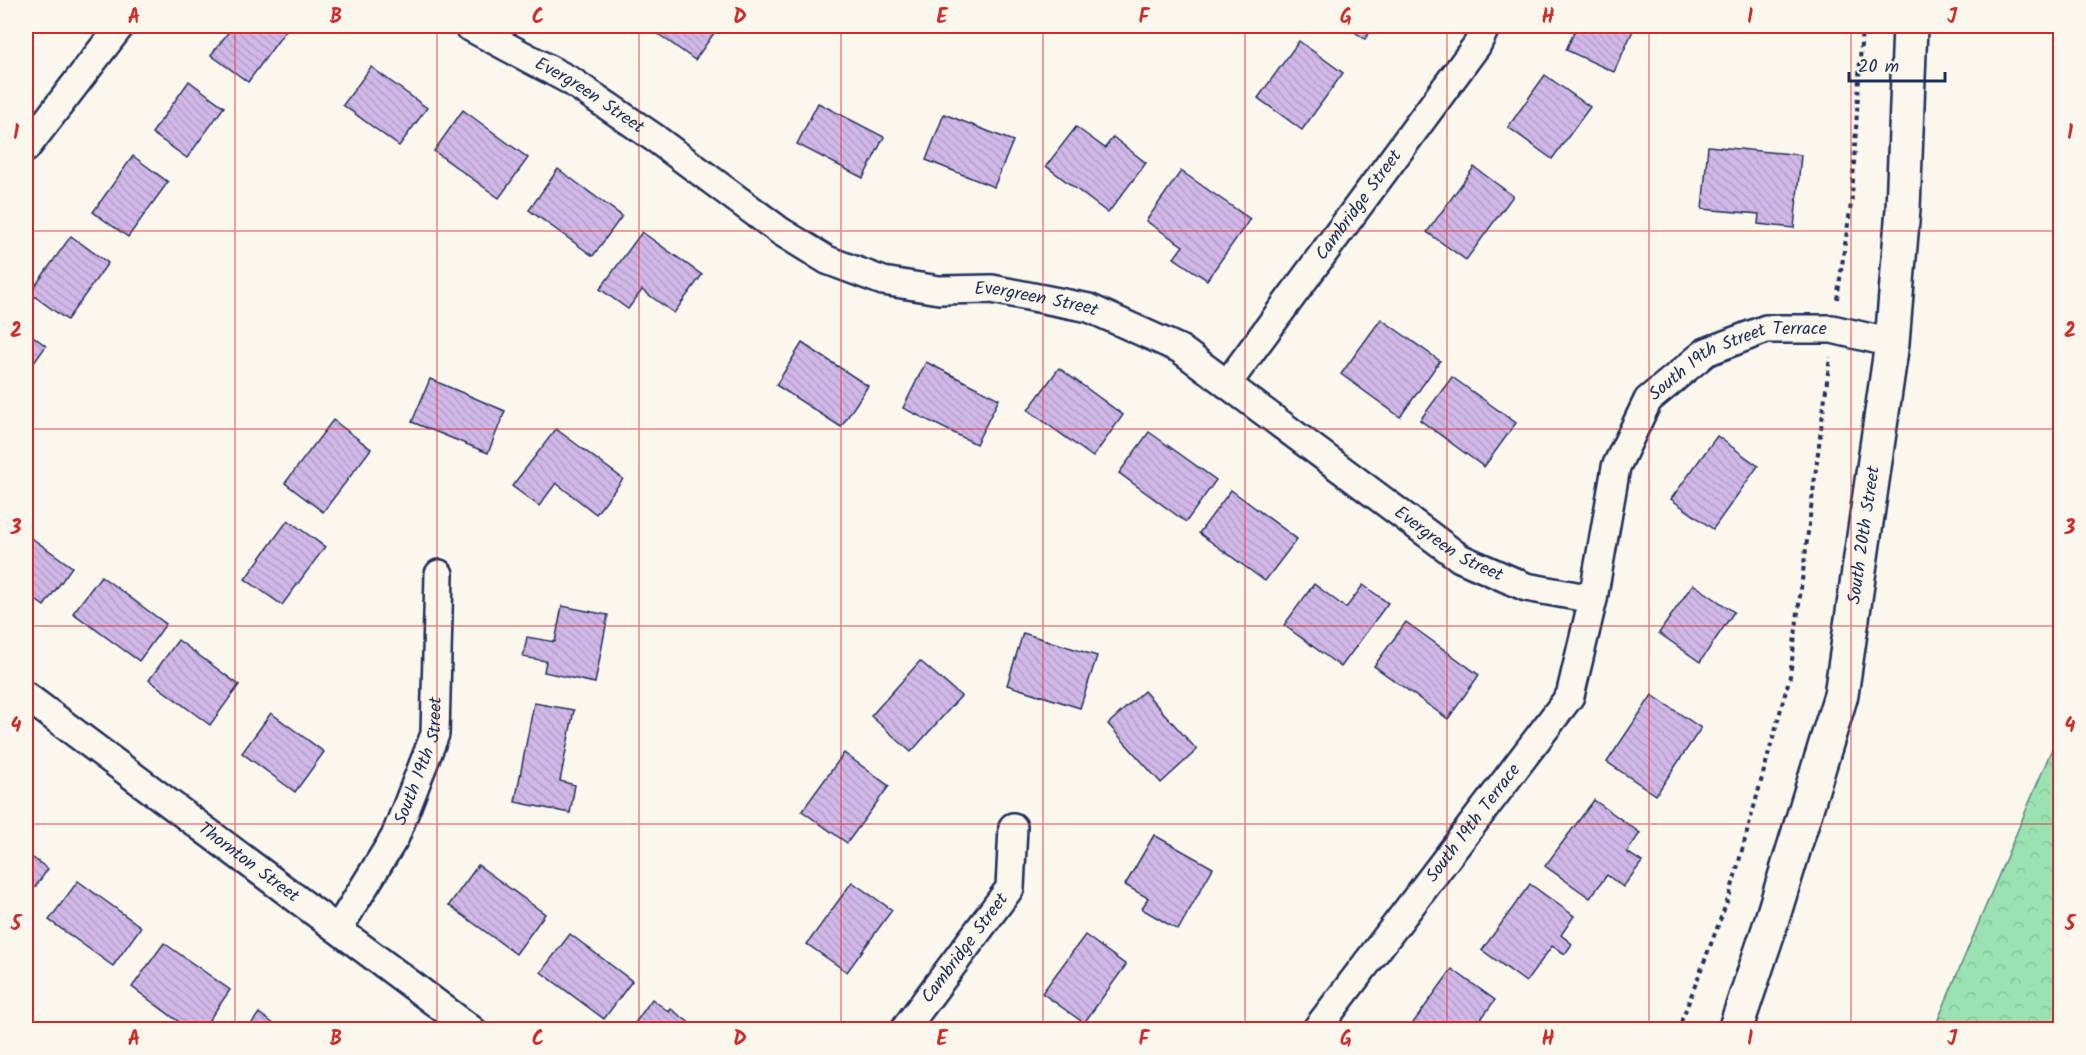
<svg xmlns="http://www.w3.org/2000/svg" width="2086" height="1055" font-family="Kalam,sans-serif">
<style>
.forest{fill:url(#forest-crowns);stroke:#5a8888;stroke-width:1.5}
.building{fill:url(#building-back-hatch);stroke:#1b2f5e;stroke-width:1.5}
.lines{fill:none;stroke-linecap:round;stroke-linejoin:round}
.minor-casing{stroke:#1b2f5e;stroke-width:32}
.secondary-casing{stroke:#1b2f5e;stroke-width:38}
.path{stroke:#1b2f5e;stroke-width:4;stroke-dasharray:4.5 4.5;stroke-linecap:butt}
.minor{stroke:#fbf7ec;stroke-width:27}
.secondary{stroke:#fbf7ec;stroke-width:33}
.grid{fill:none;stroke:#d62828;stroke-width:1.5;stroke-opacity:0.55}
.labels{text-anchor:middle;dominant-baseline:central;stroke-width:4.5;stroke-linejoin:round;paint-order:stroke}
.street-label{font-size:18px;fill:#1b2f5e;stroke:#fbf7ec}
.neatline{fill:none;stroke:#d62828;stroke-width:2}
.grid-label{font-size:20px;text-anchor:middle;font-weight:bold;fill:#d62828}
</style>
<defs>
<pattern id="forest-crowns" width="20" height="18" patternUnits="userSpaceOnUse" patternTransform="scale(1.5)"><rect width="20" height="18" fill="#9ae2b1"/><path d="M2 6a3 3 0 1 1 6 0M12 15a3 3 0 1 1 6 0" fill="none" stroke="#84c29b"/></pattern>
<pattern id="building-back-hatch" width="6" height="6" patternUnits="userSpaceOnUse" patternTransform="scale(1.5)"><rect width="6" height="6" fill="#d1b8e7"/><path d="M-1 5l2 2M0 0l6 6M5-1l2 2" fill="none" stroke="#b39ec9"/></pattern>
</defs>
<rect width="100%" height="100%" fill="#fbf7ec"/>
<filter id="ink" filterUnits="userSpaceOnUse"><feTurbulence type="fractalNoise" baseFrequency=".0167" numOctaves="2"/><feDisplacementMap in="SourceGraphic" scale="12" xChannelSelector="R" yChannelSelector="G"/><feConvolveMatrix kernelMatrix="1 2 1 2 8 2 1 2 1" color-interpolation-filters="sRGB"/></filter>
<g filter="url(#ink)">
<polygon class="forest" points="2060,728 2060,1029 1934,1029 2059,732"/>
<g class="building">
<polygon points="233,26 289,26 248,82 211,55"/>
<polygon points="647,26 719,26 695,60"/>
<polygon points="1346,26 1375,26 1365,39"/>
<polygon points="1577,26 1635,26 1614,72 1566,50"/>
<polygon points="1299,41 1343,73 1302,130 1258,98"/>
<polygon points="371,67 427,108 399,146 343,105"/>
<polygon points="1545,75 1590,107 1552,159 1508,127"/>
<polygon points="189,81 224,107 187,158 152,133"/>
<polygon points="818,103 884,137 863,178 797,144"/>
<polygon points="463,110 528,158 499,198 434,151"/>
<polygon points="944,114 1013,141 994,187 926,160"/>
<polygon points="1076,127 1105,148 1113,137 1146,163 1108,213 1046,166"/>
<polygon points="1708,146 1801,155 1794,228 1758,224 1759,214 1702,209"/>
<polygon points="133,156 168,182 128,237 93,212"/>
<polygon points="1474,167 1513,196 1466,260 1427,232"/>
<polygon points="558,169 622,216 593,256 529,210"/>
<polygon points="1181,171 1250,219 1207,280 1174,258 1183,246 1146,221"/>
<polygon points="642,232 702,275 674,313 642,290 628,309 600,289"/>
<polygon points="71,236 108,263 67,320 30,293"/>
<polygon points="1381,319 1440,361 1400,417 1341,374"/>
<polygon points="26,331 46,346 26,374"/>
<polygon points="802,343 868,386 841,427 776,385"/>
<polygon points="926,362 999,399 976,444 903,408"/>
<polygon points="1059,368 1123,415 1093,457 1028,410"/>
<polygon points="1452,377 1516,423 1484,467 1420,420"/>
<polygon points="430,379 505,411 488,453 412,422"/>
<polygon points="333,420 371,449 323,512 285,483"/>
<polygon points="556,429 623,479 596,514 556,483 539,506 512,486"/>
<polygon points="1149,432 1216,480 1186,522 1119,473"/>
<polygon points="1717,436 1758,466 1713,529 1671,499"/>
<polygon points="1231,490 1297,539 1265,581 1199,533"/>
<polygon points="288,520 325,547 282,605 245,579"/>
<polygon points="26,534 72,567 44,606 26,593"/>
<polygon points="101,576 166,624 139,661 73,613"/>
<polygon points="1314,584 1346,608 1363,585 1388,603 1341,667 1284,625"/>
<polygon points="1693,584 1734,612 1700,662 1659,633"/>
<polygon points="562,606 608,615 595,683 544,672 546,661 523,657 527,637 555,642"/>
<polygon points="1406,622 1479,675 1448,719 1374,666"/>
<polygon points="1023,633 1097,656 1080,708 1007,685"/>
<polygon points="178,640 239,685 210,725 149,680"/>
<polygon points="920,661 961,696 911,752 871,716"/>
<polygon points="1144,691 1197,750 1161,783 1108,724"/>
<polygon points="1652,695 1701,728 1656,795 1607,762"/>
<polygon points="534,703 574,710 560,781 575,785 570,813 515,802"/>
<polygon points="271,713 324,752 295,792 242,753"/>
<polygon points="844,753 889,786 847,843 802,811"/>
<polygon points="1594,800 1640,833 1627,852 1642,862 1623,887 1607,875 1590,898 1545,866"/>
<polygon points="1154,835 1213,868 1178,930 1142,909 1148,898 1125,885"/>
<polygon points="26,853 48,869 26,900"/>
<polygon points="478,865 545,914 516,954 449,905"/>
<polygon points="78,881 141,927 113,966 49,920"/>
<polygon points="852,882 892,910 847,972 807,944"/>
<polygon points="1530,884 1574,916 1561,935 1572,944 1565,954 1552,946 1526,982 1482,950"/>
<polygon points="570,934 632,981 604,1019 541,972"/>
<polygon points="1085,935 1126,965 1084,1023 1042,993"/>
<polygon points="164,943 230,990 202,1030 190,1030 132,987"/>
<polygon points="1452,969 1495,1000 1473,1030 1408,1030"/>
<polygon points="652,999 669,1012 671,1009 699,1030 630,1030"/>
<polygon points="259,1013 282,1030 247,1030"/>
</g>
<g class="lines">
<g class="minor-casing">
<g id="minor">
<path id="s1" d="M468 26 571 81 656 139 780 231 827 260 883 281 939 290 992 289 1089 308 1180 349 1460 558 1526 587 1593 599"/>
<polyline points="26,148 120,26"/>
<path id="s2" d="M1227 384 1477 45 1486 26"/>
<path id="s3" d="M26 696 472 1030"/>
<path id="s4" d="M338 929 395 837 435 734 439 574"/>
<path id="s5" d="M904 1030 1010 888 1013 827"/>
<path id="s6" d="M1316 1030 1570 696 1593 599 1616 467 1648 400 1706 352 1766 329H1832L1892 343"/>
</g>
</g>
<g class="secondary-casing">
<g id="secondary">
<path id="s7" d="M1735 1030 1769 929 1841 695 1892 343 1903 209 1910 26"/>
</g>
</g>
<g class="path">
<polyline points="1837,299 1852,197 1862,26"/>
<polyline points="1678,1030 1730,894 1790,676 1830,357"/>
</g>
<use href="#minor" class="minor"/>
<use href="#secondary" class="secondary"/>
</g>
</g>
<path class="grid" d="M235 26V1030M437 26V1030M639 26V1030M841 26V1030M1043 26V1030M1245 26V1030M1447 26V1030M1649 26V1030M1851 26V1030M26 231H2060M26 429H2060M26 626H2060M26 824H2060"/>
<g class="labels">
<g class="street-label">
<text stroke="none"><textPath href="#s1" startOffset="140">Evergreen Street</textPath></text>
<text stroke="none"><textPath href="#s2" startOffset="222">Cambridge Street</textPath></text>
<text stroke="none"><textPath href="#s1" startOffset="644">Evergreen Street</textPath></text>
<text stroke="none"><textPath href="#s6" startOffset="830">South 19th Street Terrace</textPath></text>
<text stroke="none"><textPath href="#s7" startOffset="513">South 20th Street</textPath></text>
<text stroke="none"><textPath href="#s1" startOffset="1130">Evergreen Street</textPath></text>
<text stroke="none"><textPath href="#s4" startOffset="189">South 19th Street</textPath></text>
<text stroke="none"><textPath href="#s6" startOffset="260">South 19th Terrace</textPath></text>
<text stroke="none"><textPath href="#s3" startOffset="278">Thornton Street</textPath></text>
<text stroke="none"><textPath href="#s5" startOffset="102">Cambridge Street</textPath></text>
</g>
</g>
<rect width="2086" height="1055" fill="none" stroke="#fbf7ec" stroke-width="66"/>
<path d="M1849 72v9h96v-9" fill="none" stroke="#1b2f5e" stroke-width="3"/>
<text x="1858" y="72" font-size="18" fill="#1b2f5e" stroke="#fbf7ec" stroke-width="4.5" paint-order="stroke">20 m</text>
<rect x="33" y="33" width="2020" height="989" class="neatline"/>
<g class="grid-label">
<text x="134" y="23">A</text>
<text x="336" y="23">B</text>
<text x="538" y="23">C</text>
<text x="740" y="23">D</text>
<text x="942" y="23">E</text>
<text x="1144" y="23">F</text>
<text x="1346" y="23">G</text>
<text x="1548" y="23">H</text>
<text x="1750" y="23">I</text>
<text x="1952" y="23">J</text>
<text x="16" y="139">1</text>
<text x="2070" y="139">1</text>
<text x="16" y="337">2</text>
<text x="2070" y="337">2</text>
<text x="16" y="534">3</text>
<text x="2070" y="534">3</text>
<text x="16" y="732">4</text>
<text x="2070" y="732">4</text>
<text x="16" y="930">5</text>
<text x="2070" y="930">5</text>
<text x="134" y="1045">A</text>
<text x="336" y="1045">B</text>
<text x="538" y="1045">C</text>
<text x="740" y="1045">D</text>
<text x="942" y="1045">E</text>
<text x="1144" y="1045">F</text>
<text x="1346" y="1045">G</text>
<text x="1548" y="1045">H</text>
<text x="1750" y="1045">I</text>
<text x="1952" y="1045">J</text>
</g>
</svg>
